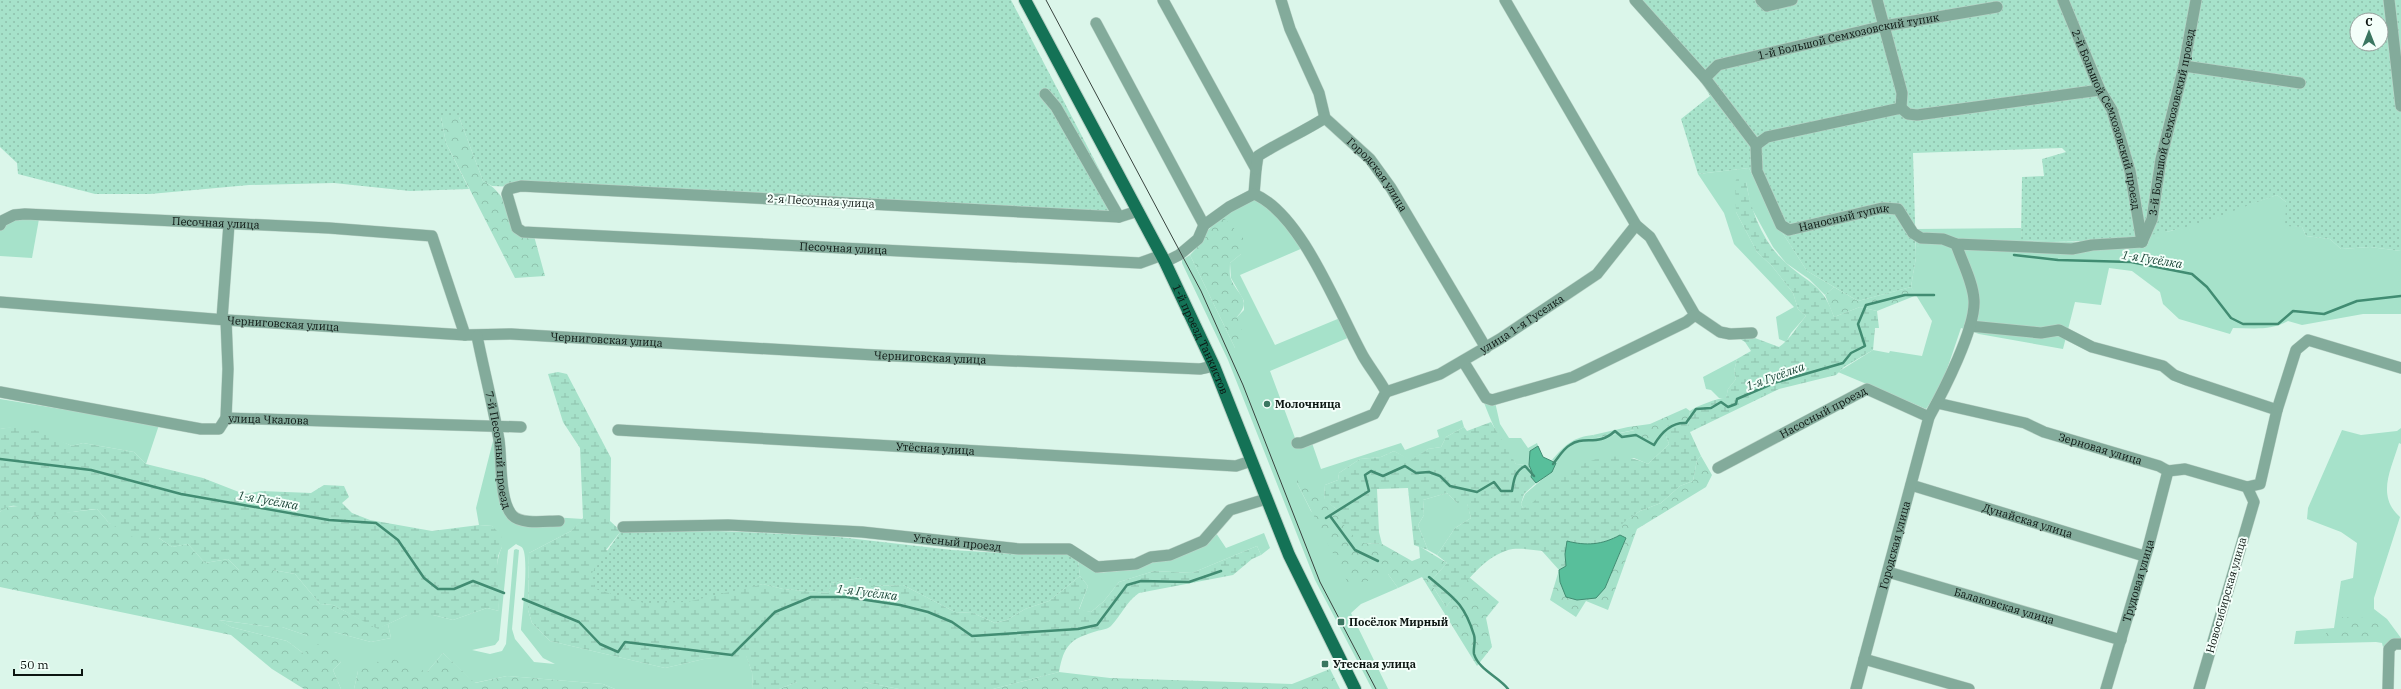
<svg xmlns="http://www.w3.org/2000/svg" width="2401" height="689" font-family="'IBM Plex Serif',serif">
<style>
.grass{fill:#a6e2ca;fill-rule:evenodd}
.forest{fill:url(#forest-crowns)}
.wetland{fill:url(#wetland-marsh)}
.garden{fill:url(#garden-dots);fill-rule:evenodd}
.water{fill:#58bf9b;stroke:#418c72}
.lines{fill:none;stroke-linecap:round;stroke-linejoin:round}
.stream{stroke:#418c72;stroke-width:2.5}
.minor-casing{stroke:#bad2c7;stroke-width:12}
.major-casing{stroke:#bad2c7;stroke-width:14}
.minor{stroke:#83ab9b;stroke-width:11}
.major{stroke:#147256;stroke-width:12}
.tram{stroke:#38443f;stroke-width:1}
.poi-dot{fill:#3a7660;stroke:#f4fffa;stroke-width:1.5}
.labels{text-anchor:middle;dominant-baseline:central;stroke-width:4;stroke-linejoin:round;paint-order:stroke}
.street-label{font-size:11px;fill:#0c1511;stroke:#f4fffa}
.poi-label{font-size:11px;font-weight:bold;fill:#0c1511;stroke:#f4fffa;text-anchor:start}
.water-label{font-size:12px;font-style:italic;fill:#123f30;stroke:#f4fffa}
</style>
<defs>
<pattern id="forest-crowns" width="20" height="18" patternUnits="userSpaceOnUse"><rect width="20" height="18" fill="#a6e2ca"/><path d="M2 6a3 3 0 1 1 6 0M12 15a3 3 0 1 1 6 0" fill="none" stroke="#8ec1ac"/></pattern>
<pattern id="wetland-marsh" width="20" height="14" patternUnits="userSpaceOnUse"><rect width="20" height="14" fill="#a6e2ca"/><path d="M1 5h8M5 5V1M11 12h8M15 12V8" fill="none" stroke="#8ec1ac"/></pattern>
<pattern id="garden-dots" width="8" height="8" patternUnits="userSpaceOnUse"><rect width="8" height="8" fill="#a6e2ca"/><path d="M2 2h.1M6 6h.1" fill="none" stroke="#8ec1ac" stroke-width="1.8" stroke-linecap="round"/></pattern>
</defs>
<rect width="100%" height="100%" fill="#dbf6ea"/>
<g class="grass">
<polygon points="1749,168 1775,221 1807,271 1834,287 1825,295 1809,279 1786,263 1773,247 1751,207 1746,182 1736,212 1757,252 1772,266 1793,293 1798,309 1806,316 1791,333 1786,342 1779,339 1776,317 1794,307 1734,244 1724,213 1698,174"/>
<path d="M2277 195 2286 202V225L2302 227 2306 236 2330 239 2341 249 2370 247 2401 251V314H2363L2302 325 2288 321C2271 331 2252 328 2233 328L2230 334 2179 319 2163 304 2160 292 2132 271 2109 268 2101 305 2075 302 2063 349 1979 334 1961 328 1940 390 1926 409 1838 372 1873 350 1889 353 1890 351 1922 356 1932 321 1911 287 1916 257V229L2021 228V240L2080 242 2171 231Z"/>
<polygon points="1263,199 1303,248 1240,275 1275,345 1340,318 1350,337 1270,371 1295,438 1312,443 1321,469 1401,443 1405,450 1439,437 1437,430 1462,420 1464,427 1446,437 1441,447 1428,449 1411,461 1394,451 1381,457 1360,459 1339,473 1338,480 1325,485 1324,500 1297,478 1297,483 1311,511 1388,574 1398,588 1361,604 1351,613 1388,689 1372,689 1315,580 1228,360 1182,263 1182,260 1190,255 1235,348 1237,317 1244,310 1244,301 1231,278 1230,263 1241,254 1222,216 1245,200"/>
<polygon points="13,219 39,219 32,258 0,256 0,230"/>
<polygon points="1737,359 1734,371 1736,379 1728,389 1726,399 1719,398 1711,390 1706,389 1703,377"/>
<path d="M0 399 159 425 146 464 134 452 83 443 72 446C45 436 30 424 0 429Z"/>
<path d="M1483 400 1495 402 1500 424 1509 438H1521L1528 448 1537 443 1538 446 1530 451 1529 465 1516 464C1502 446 1491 422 1483 400Z"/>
<path d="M2401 428V444L2399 443C2391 470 2376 496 2400 517L2374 598V609L2387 619 2401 638 2394 640 2383 647 2382 643 2376 642 2294 644 2296 631 2334 628 2341 581 2353 578 2357 543 2341 532 2307 519 2308 508 2342 430 2361 435 2397 431Z"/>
<path d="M1635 430 1655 438 1661 434 1666 436 1669 444 1648 464 1634 458 1560 479 1529 507 1523 508 1521 504 1525 494 1552 471 1555 462 1552 460C1565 445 1573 437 1593 435L1597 438Z"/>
<path d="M495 433 503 500 520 515 583 519 571 531 529 553 528 610 532 623 550 641 665 668 704 659 746 655 752 672 753 689H615L603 684 507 676 474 683 443 653 427 672 358 671 354 689H341L333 670 341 662 303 653 287 641 231 627 218 620 270 627H282L308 636 334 632 371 642 391 638 388 624 407 615H433L453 620 487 608 499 611C497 590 493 566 502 547L492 526 479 525 476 508ZM516 544C519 546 522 546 523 549 529 561 522 615 521 630L543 658 555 664 534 662 515 639 512 629 519 550 516 549 514 550 506 644 502 651 490 654 472 650 495 645 499 640 508 550Z"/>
<polygon points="1447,493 1457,503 1467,503 1471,518 1455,528 1437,555 1428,550 1418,525 1424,515 1423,500"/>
<polygon points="1216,533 1226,548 1264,533 1270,548 1261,555 1257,546 1192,573 1154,571 1119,582 1104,601 1091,612 1079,610 1088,586 1080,576 1078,560 1097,573 1130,570 1170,557"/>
</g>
<g class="forest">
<path d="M441 117H459L483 181C505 192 509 212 516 234L534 236 545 276 515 278 446 143Z"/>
<path d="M1222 216 1246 241 1241 254 1230 263C1230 268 1229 274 1231 279 1237 295 1253 299 1237 317L1244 336 1240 345 1235 348 1190 255 1203 241V235Z"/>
<polygon points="1834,287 1858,301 1911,287 1917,295 1877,311 1860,307 1834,317 1825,295"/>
<polygon points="1686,408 1690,411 1688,426 1661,430 1661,434 1656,438 1638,443 1634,430 1596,438 1593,435 1628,427 1650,424"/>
<polygon points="1701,456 1712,475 1706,487 1637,529 1608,610 1586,601 1576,617 1550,600 1559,570 1560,582 1577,600 1589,598 1605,588 1626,539 1620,535 1622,523 1640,511 1661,503 1680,486 1693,481 1697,460"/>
<polygon points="1297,477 1335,508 1363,543 1382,544 1412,561 1420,558 1419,546 1447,563 1430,582 1446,607 1469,577 1499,602 1486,618 1492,647 1477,666 1422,577 1398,588 1388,574 1350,587 1297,483"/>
<polygon points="19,506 36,516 97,509 109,523 159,538 172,547 188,544 205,563 228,559 239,570 273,570 295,574 320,604 333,605 378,628 388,624 391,638 371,642 334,632 329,637 308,636 282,627 270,627 219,620 231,627 287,641 303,653 320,643 341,662 333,670 341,689 304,689 272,669 231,635 0,587 0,512 6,507"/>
<polygon points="2342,617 2368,618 2378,622 2382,633 2373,636 2324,636 2328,631 2339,628"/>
<polygon points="443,653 475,683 507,676 603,684 615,689 354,689 358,671 388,657 427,672"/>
<polygon points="1330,669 1340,689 993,689 1059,672 1110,678 1292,684"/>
<polygon points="797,682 864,682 899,689 779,689"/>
</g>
<g class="wetland">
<path d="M1738 176 1746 182C1751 211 1763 243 1786 263 1809 284 1823 284 1834 317L1860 307 1877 311 1879 328H1875L1873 350 1844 367 1836 375 1779 389 1690 432 1701 456 1697 460 1693 481 1680 486 1661 503 1640 511 1623 523 1620 535C1603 545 1583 547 1565 554L1566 566 1559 570 1542 551C1532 550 1517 547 1508 550 1480 559 1464 586 1446 607L1430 582 1447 563 1437 555 1455 528 1471 518 1467 504 1457 503 1447 493 1423 500 1424 515 1418 525 1428 550 1414 545 1408 488 1377 489 1379 532 1382 544 1363 543 1356 539 1342 523 1335 508 1324 500 1325 485 1338 480 1339 473 1360 459 1381 457 1394 451 1411 460 1428 449 1441 447 1446 437 1464 427 1467 431 1491 422 1516 464 1529 465 1532 472 1531 477 1536 483 1524 494 1521 504 1523 508 1529 506C1564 473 1597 442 1648 464L1669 444 1666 436 1661 434V430L1676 420 1688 426 1690 411C1697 406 1717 398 1726 398L1728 389 1736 379 1734 371 1737 359 1751 351 1745 342 1737 337 1747 335 1779 347C1790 340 1797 326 1806 316L1798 309 1793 293 1772 266 1757 252 1736 212 1735 182Z"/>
<path d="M558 372 567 374 611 458 610 521 621 531 606 550 732 590 763 584 783 589 829 593 831 583 860 578 873 586 903 585 955 612 973 613 995 623 1007 620 1025 609 1049 601 1080 576 1088 586 1079 609 1091 612 1104 601 1119 582 1154 571 1192 573 1257 546 1261 555 1252 559 1233 575 1139 593C1126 602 1122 614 1111 626 1108 629 1101 630 1097 631 1070 639 1064 645 1059 672L993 689H899L864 682H797L779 689H753L752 672 746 656 704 659 665 668 550 641 532 623 528 610 529 553 571 531 583 518 580 448 563 422 548 374Z"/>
<path d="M17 426 42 432 72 446 83 443 134 452 146 464 203 478 244 494 261 491 311 493 324 485 344 486 349 497 342 503 352 513 370 520 432 531 479 525 492 526 501 535 502 547 498 556 497 568 499 611 487 608 453 620 433 615H407L378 629 333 605 320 604 295 574 273 570H239L228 559 205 563 188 544 172 547 159 538 143 543 109 523 97 509C85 509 43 518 36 516 20 513 19 497 0 512V429Z"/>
</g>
<g class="garden">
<polygon points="0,0 1011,0 1122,213 492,186 483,181 459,117 441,117 446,143 469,189 410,191 334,183 249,185 150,194 95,194 18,174 17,163 0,147"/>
<path d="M1631 0H2401V251L2370 247 2341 249 2330 239 2306 236 2302 227 2285 226 2286 202 2277 195C2242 207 2206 223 2170 231 2121 243 2071 242 2021 240L2022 177 2044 176 2042 159 2066 152 2062 148 1913 153 1916 257 1911 287 1858 301 1807 271 1775 221 1749 168 1698 174 1681 119 1710 96 1700 79ZM2357 20H2381V44H2357Z"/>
<polygon points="695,530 830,536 952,550 1020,554 1068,552 1078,560 1080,576 1049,601 1025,609 1007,620 995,623 973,613 955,612 903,585 872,586 860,578 831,583 829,593 783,589 763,584 687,602 644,603 595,589 592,573 621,531"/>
</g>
<g class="water">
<polygon points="1538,446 1543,457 1556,463 1552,472 1536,483 1531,477 1532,472 1529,465 1530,451"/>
<path d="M1620 535 1626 538 1605 588 1596 598 1577 600 1566 597 1560 582 1559 570 1566 566 1565 554 1567 541C1586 546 1602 545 1620 535Z"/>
</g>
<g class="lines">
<g class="stream">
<polyline points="2014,255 2058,260 2131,262 2192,274 2207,287 2231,318 2243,324 2278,324 2293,311 2324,314 2357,301 2401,296"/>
<polyline points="0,459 91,470 181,494 329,520 376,523 398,540 424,578 438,589 454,589 473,581 504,593"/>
<path d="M1553 464C1558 458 1563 449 1570 445 1584 435 1598 447 1615 431L1622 437 1636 435 1654 445C1661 433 1671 422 1686 423L1696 409 1711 408 1721 402 1728 407 1736 404 1737 399 1774 383 1843 363 1851 353 1865 346 1858 324 1866 305 1905 295H1934"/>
<polyline points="1330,516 1355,550 1378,561"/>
<path d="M1326 518 1369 491 1365 475 1371 471 1383 476 1405 466 1416 473 1429 472 1440 476 1450 486 1477 492 1494 482 1501 491H1512C1514 480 1514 472 1525 466L1534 476"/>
<path d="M1429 577C1454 598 1464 603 1474 635 1476 641 1473 648 1474 654 1479 670 1499 677 1508 689"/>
<polyline points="523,599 579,622 600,644 618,652 625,642 732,655 775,612 811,597 846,597 900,605 928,612 952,622 972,636 1078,629 1097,625 1127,585 1141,581 1189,582 1221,571"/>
</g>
<g class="minor-casing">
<g id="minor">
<polyline points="1163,0 1256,169 1254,194"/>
<path id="s1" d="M1281 0 1290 29 1319 93 1325 118 1370 159 1391 188 1486 348"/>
<polyline points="1505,0 1636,225 1650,237 1695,315 1720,332 1730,334 1752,333"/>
<path id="s2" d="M1635 0 1705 78 1756 145 1757 171 1781 225 1789 230 1882 208 1898 209 1913 233 1921 238 1943 239 1956 244 2072 249 2092 245 2142 242"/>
<polyline points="1761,0 1767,6 1792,0"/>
<polyline points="1877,0 1902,93 1901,108"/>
<path id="s3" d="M2063 0 2100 90 2112 110 2130 171 2142 242"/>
<polyline points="2389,0 2401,106"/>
<polyline points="1096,23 1204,225"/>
<polyline points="2184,66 2300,83"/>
<path id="s4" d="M1705 78 1718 65 1884 26 1997 7"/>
<polyline points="1045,94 1056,107 1119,217"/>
<polyline points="1756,145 1767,137 1901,108 1908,114 1917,115 2100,90"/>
<path d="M1256 169 1258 156C1280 142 1303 132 1325 118"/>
<path id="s5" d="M1138 211 1119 217 521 186 509 189 507 194 517 228 523 232 1140 263 1162 255"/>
<path id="s6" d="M0 225 2 221 14 215 25 214 329 228 432 236 465 335"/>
<path id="s7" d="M2142 242 2152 219 2161 159 2184 66 2196 0"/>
<path d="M1165 262 1179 255 1198 239 1204 225 1229 207 1254 194C1302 214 1338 311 1363 356 1370 368 1379 379 1386 392L1374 414 1301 443H1297"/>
<path id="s8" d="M0 302 226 320 465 335 511 334 874 355 1200 369 1214 366"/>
<polyline points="222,319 229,224"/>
<polyline points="226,320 228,369 226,418"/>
<polyline points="1970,326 2041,333 2059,330 2092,347 2163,366 2174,375 2187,380 2277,410"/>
<path id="s9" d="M477 336C484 371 493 405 499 440 502 461 499 500 512 515 521 525 546 521 559 521"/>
<polyline points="1463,361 1486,398 1492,400 1573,377 1686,322 1695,315"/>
<path id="s10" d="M0 392 201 429H219L226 418 521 427"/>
<path id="s11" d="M1386 392 1440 374 1500 339 1597 274 1636 225"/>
<path id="s12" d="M1937 403 2025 423 2044 432 2159 466 2168 471 2185 469 2247 487 2254 502 2199 689"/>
<path id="s13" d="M618 430 1236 466 1251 461"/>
<path id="s14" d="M1718 468 1867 389 1929 417"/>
<path id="s15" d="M1911 485 2144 556"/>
<polyline points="2247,487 2260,484 2277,410 2296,350 2308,340 2401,368"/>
<path id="s16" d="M623 527 728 525 862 532 1019 549H1069L1097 567 1136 564 1151 557 1170 555 1203 541 1230 510 1266 499"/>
<path id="s17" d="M1888 572 2121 640"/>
<polyline points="1864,659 1969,689"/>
<path id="s18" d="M1856 689 1929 417C1943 392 1976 328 1974 300 1973 282 1962 262 1956 244"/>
<path id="s19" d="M2106 689 2148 548 2168 471"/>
<polyline points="2388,689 2389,649 2394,644 2401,644"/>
</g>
</g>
<g class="major-casing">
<g id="major">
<path id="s20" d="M1025 0 1165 262 1214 366 1289 555 1355 689"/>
</g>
</g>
<use href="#minor" class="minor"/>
<use href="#major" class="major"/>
<polyline class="tram" points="1046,0 1201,291 1243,385 1320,582 1376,689"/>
</g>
<g class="poi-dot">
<circle cx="1267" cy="404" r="4"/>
<rect x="1337" y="618" width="8" height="8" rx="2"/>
<rect x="1321" y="660" width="8" height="8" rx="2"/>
</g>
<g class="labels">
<g class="street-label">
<text stroke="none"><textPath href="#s4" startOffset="152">1-й Большой Семхозовский тупик</textPath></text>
<text stroke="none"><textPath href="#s3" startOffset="128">2-й Большой Семхозовский проезд</textPath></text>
<text stroke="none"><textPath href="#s7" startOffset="124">3-й Большой Семхозовский проезд</textPath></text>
<text stroke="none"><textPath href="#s1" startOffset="204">Городская улица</textPath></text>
<text transform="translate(821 201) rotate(3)">2-я Песочная улица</text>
<text stroke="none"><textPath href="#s2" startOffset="340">Наносный тупик</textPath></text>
<text stroke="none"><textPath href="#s6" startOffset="220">Песочная улица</textPath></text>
<text stroke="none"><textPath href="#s5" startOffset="1000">Песочная улица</textPath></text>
<text stroke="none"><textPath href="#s8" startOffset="284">Черниговская улица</textPath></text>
<text stroke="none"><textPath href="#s11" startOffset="153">улица 1-я Гуселка</textPath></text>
<text stroke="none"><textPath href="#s8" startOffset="608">Черниговская улица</textPath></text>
<text stroke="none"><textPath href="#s20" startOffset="382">1-й проезд Танкистов</textPath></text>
<text stroke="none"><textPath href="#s8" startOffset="932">Черниговская улица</textPath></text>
<text stroke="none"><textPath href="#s14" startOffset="119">Насосный проезд</textPath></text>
<text stroke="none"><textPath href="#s10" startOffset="278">улица Чкалова</textPath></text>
<text stroke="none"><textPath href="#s13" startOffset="318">Утёсная улица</textPath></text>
<text stroke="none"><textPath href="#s9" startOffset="116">7-й Песочный проезд</textPath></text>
<text stroke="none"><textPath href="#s12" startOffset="170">Зерновая улица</textPath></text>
<text stroke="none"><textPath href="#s15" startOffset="122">Дунайская улица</textPath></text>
<text stroke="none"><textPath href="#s16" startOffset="335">Утёсный проезд</textPath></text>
<text stroke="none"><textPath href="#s18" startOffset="149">Городская улица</textPath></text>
<text stroke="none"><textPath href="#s19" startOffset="113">Трудовая улица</textPath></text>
<text transform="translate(2226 595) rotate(-74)">Новосибирская улица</text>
<text stroke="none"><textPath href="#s17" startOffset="121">Балаковская улица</textPath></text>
</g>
<g class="poi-label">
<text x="1275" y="404">Молочница</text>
<text x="1349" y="622">Посёлок Мирный</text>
<text x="1333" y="664">Утесная улица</text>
</g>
<g class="water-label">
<text transform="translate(2152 259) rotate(9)">1-я Гусёлка</text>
<text transform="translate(1775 376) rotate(-20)">1-я Гусёлка</text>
<text transform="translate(268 500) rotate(10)">1-я Гусёлка</text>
<text transform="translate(867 592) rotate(7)">1-я Гусёлка</text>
</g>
</g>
<g transform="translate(2369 32)"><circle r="19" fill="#f4fffa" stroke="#97a19d"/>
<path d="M0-3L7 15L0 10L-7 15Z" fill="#3a7660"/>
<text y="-6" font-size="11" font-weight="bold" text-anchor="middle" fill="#0c1511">С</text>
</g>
<path d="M14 669v6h68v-6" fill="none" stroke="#0c1511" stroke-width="2"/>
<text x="20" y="669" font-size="12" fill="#0c1511" stroke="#f4fffa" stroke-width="3" paint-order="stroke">50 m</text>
</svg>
